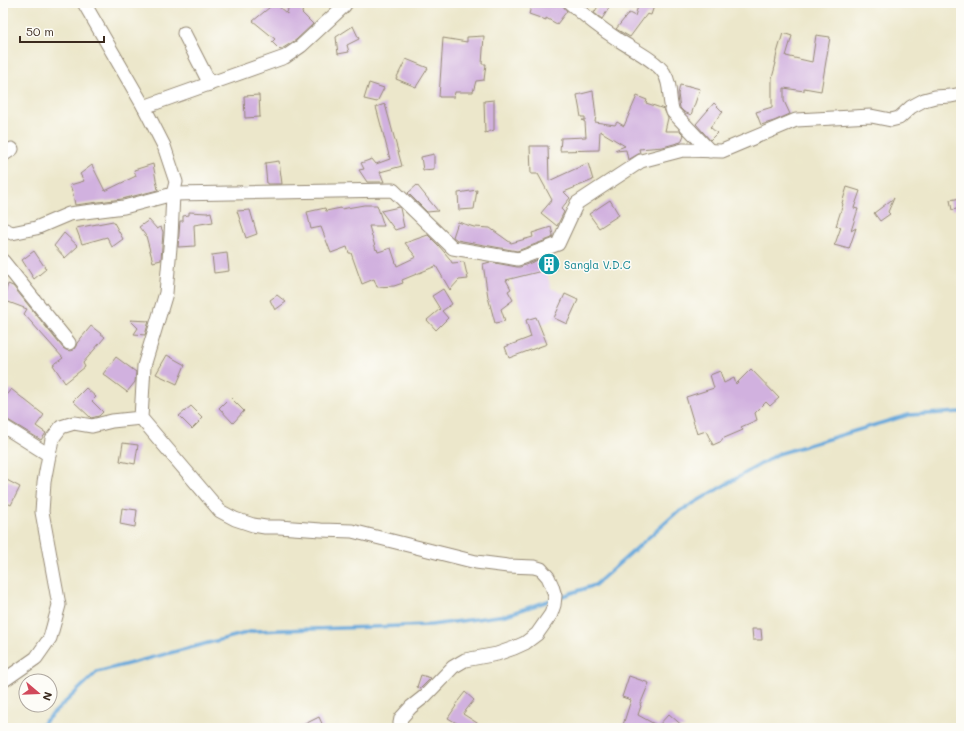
<svg xmlns="http://www.w3.org/2000/svg" width="964" height="731" font-family="Mali,sans-serif">
<style>
.built{fill:#e6d2f0}
.lines{fill:none;stroke-linecap:round;stroke-linejoin:round}
.stream{stroke:#67a8db;stroke-width:3.5}
.building{fill:#d1b1df}
.minor-casing{stroke:#948874;stroke-width:15}
.minor{stroke:#fff;stroke-width:13}
.labels{text-anchor:middle;dominant-baseline:central;stroke-width:3;stroke-linejoin:round;paint-order:stroke}
.culture-label{font-size:11px;fill:#0d838f;stroke:#fdfcf7;text-anchor:start}
</style>
<rect width="100%" height="100%" fill="#fdfcf7"/>
<filter id="ink" filterUnits="userSpaceOnUse"><feTurbulence type="fractalNoise" baseFrequency=".025" numOctaves="2"/><feDisplacementMap in="SourceGraphic" scale="8" xChannelSelector="R" yChannelSelector="G"/><feConvolveMatrix kernelMatrix="1 2 1 2 8 2 1 2 1" color-interpolation-filters="sRGB"/></filter>
<filter id="wash" filterUnits="userSpaceOnUse"><feTurbulence type="fractalNoise" baseFrequency=".012" numOctaves="4" result="noise"/><feDisplacementMap in="SourceGraphic" scale="16" xChannelSelector="R" yChannelSelector="G"/><feGaussianBlur stdDeviation="0.9" result="paint"/><feColorMatrix in="noise" values="0 0 0 0 0 0 0 0 0 0 0 0 0 0 0 0 0 1.4 0 .05"/><feComposite in="paint" operator="in"/></filter>
<g filter="url(#wash)">
<rect width="100%" height="100%" fill="#ece7cb"/>
<polygon class="built" points="542,257 551,288 578,300 567,324 554,318 532,331 528,327 511,279 508,265"/>
<g class="lines">
<g class="stream">
<polyline points="557,598 595,585 675,514 778,454 908,415 961,412"/>
<polyline points="38,728 97,672 254,631 431,625 506,615 551,600"/>
</g>
</g>
<g id="blocks">
<g class="building">
<polygon points="275,3 287,14 289,3 304,3 302,13 313,24 296,40 280,50 272,42 275,39 253,21"/>
<polygon points="532,3 559,3 563,6 567,11 557,24 546,18 546,20 529,14"/>
<polygon points="600,3 609,8 602,19 594,13"/>
<polygon points="639,3 655,3 651,15 647,14 630,37 616,29 629,13 635,16"/>
<polygon points="353,26 359,39 347,45 349,52 338,54 336,37"/>
<polygon points="783,33 792,36 786,56 812,62 816,35 830,37 821,91 804,88 804,91 784,88 784,101 790,114 774,121 761,125 756,112 772,107 772,78 776,63 775,63 777,53"/>
<polygon points="484,36 482,64 486,64 484,80 476,81 473,92 455,92 454,97 439,97 443,38 467,42 467,37"/>
<polygon points="406,59 428,68 416,87 396,79"/>
<polygon points="369,83 384,88 377,102 364,99"/>
<polygon points="680,85 689,87 689,86 700,89 691,115 684,112 680,108 678,94"/>
<polygon points="593,91 596,116 595,122 615,125 617,122 624,126 637,96 647,100 646,103 664,109 668,118 665,131 680,131 684,135 681,142 663,147 639,149 640,153 628,160 626,150 616,151 615,150 625,146 600,131 599,150 560,151 561,138 586,137 585,122 582,120 585,120 585,117 581,117 577,95"/>
<polygon points="259,95 260,117 245,118 244,96"/>
<polygon points="494,100 494,130 485,133 484,101"/>
<polygon points="714,103 723,112 710,127 717,133 710,140 696,124"/>
<polygon points="385,104 402,166 380,172 384,182 367,182 359,170 364,169 361,163 372,159 376,164 390,159 376,107"/>
<polygon points="530,146 548,146 549,181 588,163 593,180 564,192 570,198 561,209 564,212 557,226 541,213 552,200 538,174 531,174"/>
<polygon points="434,154 434,169 423,170 421,157"/>
<polygon points="279,161 282,184 267,184 265,163"/>
<polygon points="153,164 158,190 122,199 75,205 73,194 70,185 84,181 80,174 92,165 105,191 136,176 134,170"/>
<polygon points="417,185 429,200 438,211 427,212 408,193"/>
<polygon points="847,187 860,191 854,208 858,209 851,231 856,228 849,249 834,245 835,244 841,227 836,226 843,204 842,203"/>
<polygon points="477,190 474,209 459,210 458,193"/>
<polygon points="894,198 888,212 890,214 880,221 874,213"/>
<polygon points="961,198 961,208 952,210 950,200"/>
<polygon points="610,200 619,215 599,228 589,214"/>
<polygon points="364,205 377,205 384,226 369,226 376,250 377,249 378,252 391,248 397,266 416,257 405,243 428,235 439,246 450,259 452,263 464,262 468,279 459,280 450,290 436,266 402,280 403,283 394,286 377,287 374,279 362,284 351,253 349,253 347,247 331,253 321,227 311,229 307,212 325,208 326,211 341,208 341,209"/>
<polygon points="399,207 400,208 404,227 395,230 381,211"/>
<polygon points="250,210 257,234 246,238 237,211"/>
<polygon points="189,212 207,213 211,212 213,222 194,225 195,246 178,247 180,221 183,221 183,216 189,215"/>
<polygon points="149,220 157,229 161,227 163,232 161,260 153,262 146,236 139,227"/>
<polygon points="113,221 123,239 112,247 107,237 82,244 76,228"/>
<polygon points="458,222 474,227 490,228 511,243 533,237 532,233 551,227 553,235 552,238 517,251 457,240 453,237"/>
<polygon points="64,233 78,246 65,258 54,246"/>
<polygon points="34,251 46,269 34,279 22,260"/>
<polygon points="227,253 229,271 214,273 212,255"/>
<polygon points="551,255 556,270 547,272 546,270 506,280 511,289 508,291 513,300 501,309 505,321 495,323 488,297 483,264 490,262 517,267 520,267"/>
<polygon points="8,284 13,286 63,348 66,350 71,351 74,349 76,346 77,343 91,326 105,337 83,363 85,367 65,383 53,365 63,358 24,314 27,309 3,300"/>
<polygon points="443,289 452,304 442,311 448,318 436,330 427,320 440,309 432,296"/>
<polygon points="565,294 578,300 567,324 554,318"/>
<polygon points="277,295 286,302 275,310 270,300"/>
<polygon points="536,317 547,344 509,358 505,347 531,337 526,320"/>
<polygon points="130,320 149,321 145,335 134,334 138,328"/>
<polygon points="167,355 185,365 177,384 156,374"/>
<polygon points="116,357 136,372 135,382 127,392 103,374"/>
<polygon points="751,369 779,398 770,406 766,402 755,413 757,420 741,427 743,430 722,439 722,441 713,445 706,431 697,434 686,397 714,388 710,375 720,371 724,383 734,378 736,384"/>
<polygon points="86,388 96,397 92,401 103,412 99,416 91,418 73,401"/>
<polygon points="11,389 44,415 36,426 46,433 41,440 3,417 3,399"/>
<polygon points="230,397 244,411 233,423 219,408"/>
<polygon points="191,406 203,418 192,429 179,416"/>
<polygon points="123,443 138,445 135,464 120,461"/>
<polygon points="3,478 20,487 11,505 3,501"/>
<polygon points="122,508 137,510 135,527 120,524"/>
<polygon points="752,629 761,629 762,640 753,640"/>
<polygon points="421,675 431,678 421,688 417,687"/>
<polygon points="629,676 649,683 640,705 641,706 638,715 658,726 669,714 685,728 622,728 631,700 622,697"/>
<polygon points="465,692 474,700 463,714 485,728 465,728 448,718 456,706 455,705"/>
<polygon points="319,717 324,728 297,728"/>
</g>
</g>
</g>
<g filter="url(#ink)">
<use href="#blocks" fill-opacity="0" stroke="#948874" stroke-width="1"/>
<g class="lines">
<g class="minor-casing">
<g id="minor">
<polyline points="84,3 144,107 164,146 176,182 173,194 171,236 166,293 144,366 141,418 220,511 235,519 253,525 265,527 279,527 321,530 352,531 476,562 508,566 534,567 541,569 548,577 552,586 555,596 554,605 551,614 537,634 525,643 514,648 497,654 465,660 453,667 425,696 411,707 401,718 400,723 402,728"/>
<path d="M570 3C585 16 600 28 617 39 630 48 656 60 664 73 672 85 668 100 673 112L710 151"/>
<polyline points="184,33 210,84"/>
<polyline points="144,107 285,57 301,46 344,6 346,3"/>
<polyline points="3,155 12,149"/>
<polyline points="3,229 12,233 36,228 69,214 124,207 173,194 393,190 453,248 518,259 558,244 577,203 641,161 683,150 722,151 796,120 871,116 891,120 899,118 911,107 924,100 935,97 951,96 961,94"/>
<polyline points="3,261 69,343"/>
<polyline points="3,426 49,455"/>
<polyline points="3,681 36,658 50,638 59,605 42,512 44,482 52,439 61,427 74,423 92,426 112,421 141,418"/>
</g>
</g>
<use href="#minor" class="minor"/>
</g>
</g>
<defs>
<g id="building-disc" transform="scale(1.15)"><circle r="9.5" fill="#0f9aa8" stroke="#fdfcf7"/><path d="M-4-6H4V6H1V3H-1V6H-4ZM-2.5-4.3h1.7v1.8h-1.7ZM.8-4.3h1.7v1.8H.8ZM-2.5-1h1.7V.8h-1.7ZM.8-1h1.7V.8H.8Z" fill="#fff"/></g>
</defs>
<g fill-rule="evenodd">
<use href="#building-disc" x="549" y="264"/>
</g>
<g class="labels">
<g class="culture-label">
<text x="564" y="264">Sangla V.D.C</text>
</g>
</g>
<rect width="964" height="731" fill="none" stroke="#fdfcf7" stroke-width="16"/>
<g transform="translate(38 693) rotate(109)"><circle r="19" fill="#fdfcf7" stroke="#afa8a0"/>
<path d="M0-3L7 15L0 10L-7 15Z" fill="#d1495b"/>
<text y="-6" font-size="11" font-weight="bold" text-anchor="middle" fill="#3b2a1e">N</text>
</g>
<path d="M20 36v6h84v-6" fill="none" stroke="#3b2a1e" stroke-width="2"/>
<text x="26" y="36" font-size="12" fill="#3b2a1e" stroke="#fdfcf7" stroke-width="3" paint-order="stroke">50 m</text>
</svg>
